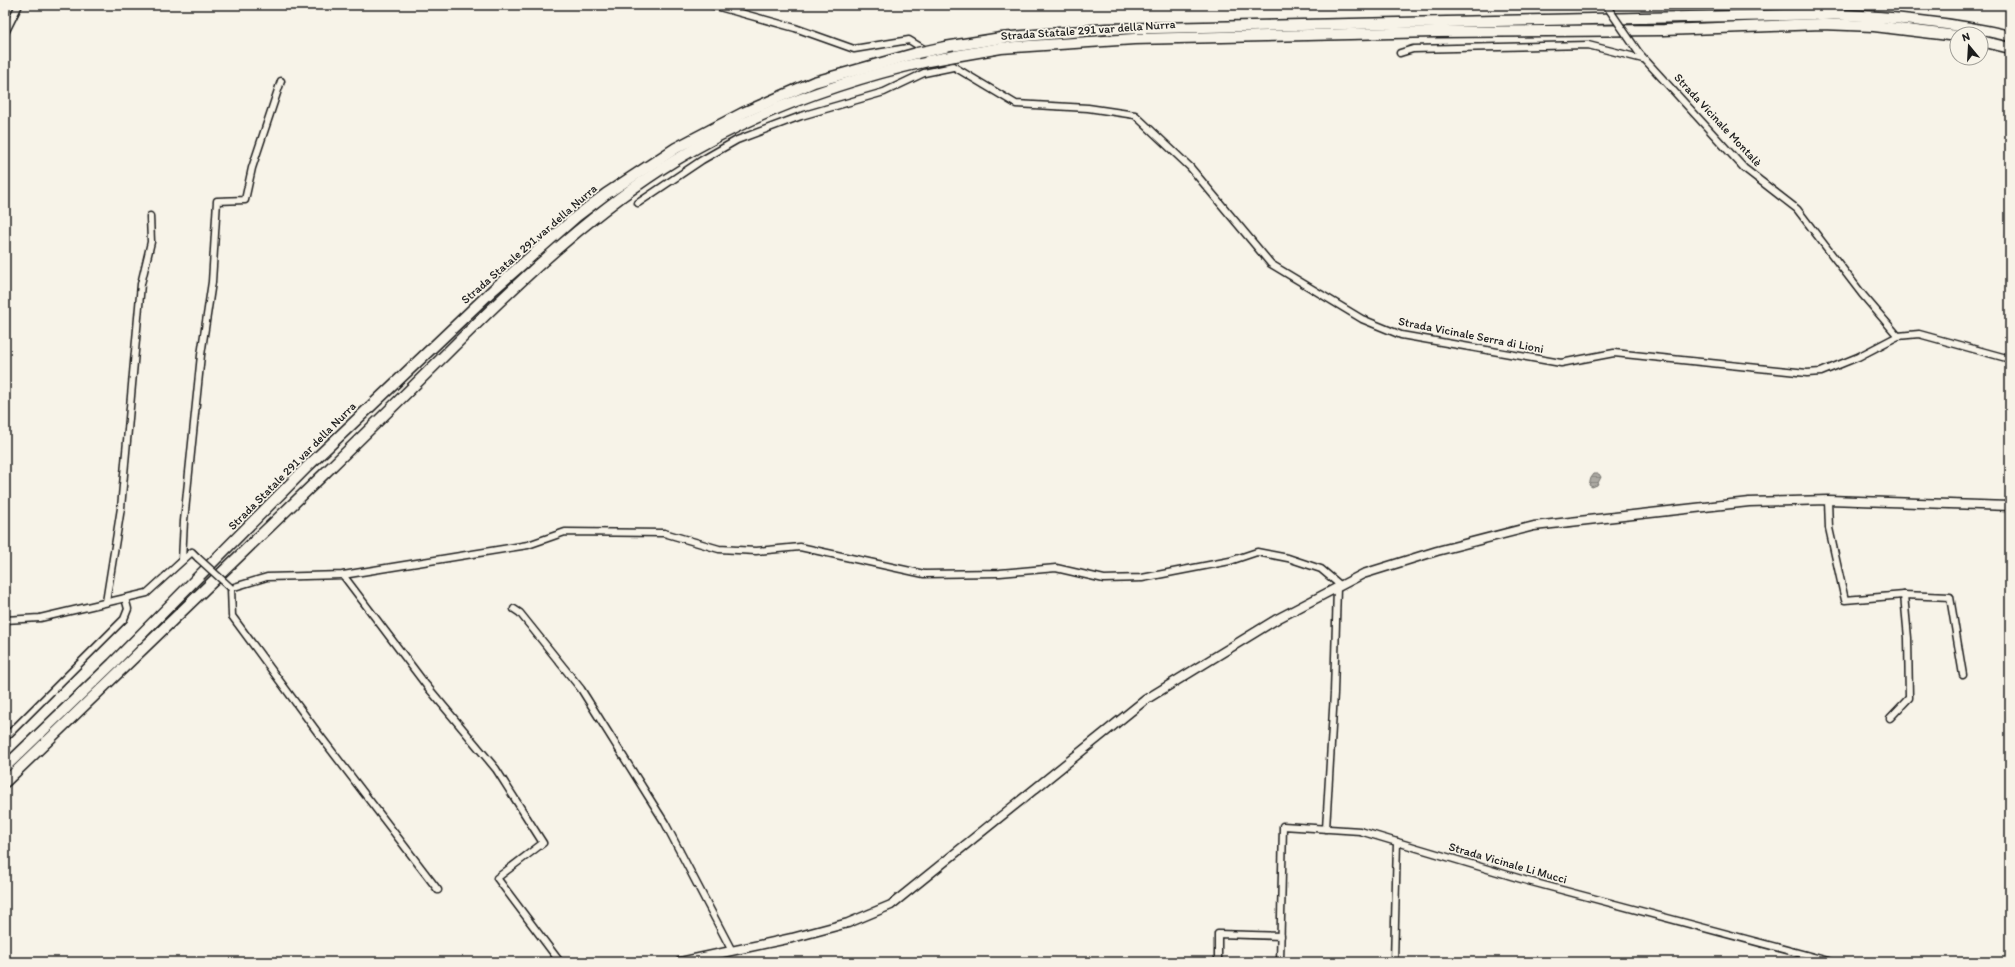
<svg xmlns="http://www.w3.org/2000/svg" width="2015" height="967" font-family="Itim,sans-serif">
<style>
.water{fill:url(#water-rules);stroke:#72716c}
.lines{fill:none;stroke-linecap:round;stroke-linejoin:round}
.minor-casing{stroke:#1c1c1c;stroke-width:9}
.tertiary-casing{stroke:#1c1c1c;stroke-width:11}
.trunk-casing{stroke:#1c1c1c;stroke-width:13}
.minor{stroke:#f7f3e8;stroke-width:6}
.tertiary{stroke:#f7f3e8;stroke-width:8}
.trunk{stroke:#f7f3e8;stroke-width:10}
.minor-bridge-casing{stroke:#1c1c1c;stroke-width:9;stroke-linecap:butt}
.trunk-bridge-casing{stroke:#1c1c1c;stroke-width:13;stroke-linecap:butt}
.minor-bridge{stroke:#f7f3e8;stroke-width:6}
.trunk-bridge{stroke:#f7f3e8;stroke-width:10}
.labels{text-anchor:middle;dominant-baseline:central;stroke-width:3.5;stroke-linejoin:round;paint-order:stroke}
.street-label{font-size:12px;fill:#1c1c1c;stroke:#f7f3e8}
</style>
<defs>
<pattern id="water-rules" width="6" height="5" patternUnits="userSpaceOnUse"><rect width="6" height="5" fill="#aca9a2"/><path d="M0 2.5h6" fill="none" stroke="#8b8983"/></pattern>
</defs>
<rect width="100%" height="100%" fill="#f7f3e8"/>
<filter id="ink" filterUnits="userSpaceOnUse"><feTurbulence type="fractalNoise" baseFrequency=".025" numOctaves="2"/><feDisplacementMap in="SourceGraphic" scale="8" xChannelSelector="R" yChannelSelector="G"/><feConvolveMatrix kernelMatrix="1 2 1 2 8 2 1 2 1" color-interpolation-filters="sRGB"/></filter>
<g filter="url(#ink)">
<polygon class="water" points="1594,474 1599,474 1601,477 1597,485 1592,487 1589,485 1591,478"/>
<g class="lines">
<g class="minor-casing">
<g id="minor">
<polyline points="712,5 795,28 854,49 909,40 927,51"/>
<polyline points="5,33 19,5"/>
<polyline points="1400,53 1413,49 1588,45 1643,59"/>
<polyline points="1639,53 1744,168 1797,209 1862,294 1898,336"/>
<polyline points="941,59 1016,104 1088,108 1135,115 1190,167 1271,264 1362,319 1401,335 1561,363 1614,353 1807,373 1821,372 1858,357 1898,336 1919,334 2010,359"/>
<polyline points="638,203 702,160 737,140 801,116 884,92 924,73 953,67"/>
<polyline points="1828,500 1829,528 1845,600 1904,595 1950,597 1963,675"/>
<polyline points="182,560 184,521 201,355 212,282 217,201 245,200 252,168 281,81"/>
<polyline points="343,575 426,685 496,769 543,843 497,878 560,962"/>
<polyline points="106,602 121,508 141,284 151,242 150,216"/>
<polyline points="514,609 520,613 581,689 665,823 732,951"/>
<polyline points="5,620 40,618 147,593 192,552 198,558"/>
<polyline points="1890,718 1909,698 1908,638 1904,595"/>
<polyline points="5,738 124,619 128,609 125,598"/>
<polyline points="1326,829 1334,693 1337,587"/>
<polyline points="438,890 318,733 232,616 231,588 267,577 343,575 528,545 565,532 664,533 719,549 756,551 800,547 924,574 1000,573 1056,568 1104,579 1142,578 1230,561 1257,552 1288,558 1321,569 1340,585"/>
<polyline points="1218,962 1218,934 1281,936"/>
<polyline points="1280,962 1283,826 1360,831 1528,881 1832,962"/>
<polyline points="1394,962 1397,842"/>
</g>
</g>
<g class="tertiary-casing">
<polyline id="tertiary" points="680,962 792,938 848,923 891,905 1145,700 1277,619 1363,574 1437,551 1534,526 1749,502 1828,500 2010,506"/>
</g>
<g class="trunk-casing">
<g id="trunk">
<polyline points="1981,41 2010,48"/>
<path d="M945 47 1001 38 1106 29 1829 14C1890 17 1951 22 2010 36"/>
<polyline points="955,56 1001,48 1134,39 1435,32 1664,30 1822,24 1874,26 1957,36"/>
<polyline points="5,767 112,664 308,466 494,289 577,216 606,194 676,148 743,113 814,82 917,53"/>
<path d="M5 782C111 679 217 578 323 475 370 429 417 383 463 337 528 273 596 209 674 161 752 113 840 81 928 61"/>
</g>
</g>
<use href="#minor" class="minor"/>
<use href="#tertiary" class="tertiary"/>
<use href="#trunk" class="trunk"/>
<g class="minor-bridge-casing">
<g id="minor-bridge">
<polyline points="1606,5 1639,53"/>
<polyline points="198,558 231,588"/>
</g>
</g>
<g class="trunk-bridge-casing">
<g id="trunk-bridge">
<polyline points="917,53 945,47"/>
<polyline points="928,61 955,56"/>
</g>
</g>
<use href="#minor-bridge" class="minor-bridge"/>
<use href="#trunk-bridge" class="trunk-bridge"/>
</g>
</g>
<g class="labels">
<g class="street-label">
<text transform="translate(1088 30) rotate(-4)">Strada Statale 291 var della Nurra</text>
<text transform="translate(1718 120) rotate(47)">Strada Vicinale Montalè</text>
<text transform="translate(529 244) rotate(-41)">Strada Statale 291 var della Nurra</text>
<text transform="translate(1471 335) rotate(11)">Strada Vicinale Serra di Lioni</text>
<text transform="translate(292 466) rotate(-45)">Strada Statale 291 var della Nurra</text>
<text transform="translate(1508 863) rotate(16)">Strada Vicinale Li Mucci</text>
</g>
</g>
<rect width="2015" height="967" fill="none" stroke="#f7f3e8" stroke-width="20"/>
<rect x="10" y="10" width="1995" height="947" fill="none" stroke="#1c1c1c" stroke-width="1.5" filter="url(#ink)"/>
<g transform="translate(1969 46) rotate(342)"><circle r="19" fill="#f7f3e8" stroke="#9f9d96"/>
<path d="M0-3L7 15L0 10L-7 15Z" fill="#1c1c1c"/>
<text y="-6" font-size="11" font-weight="bold" text-anchor="middle" fill="#1c1c1c">N</text>
</g>
</svg>
